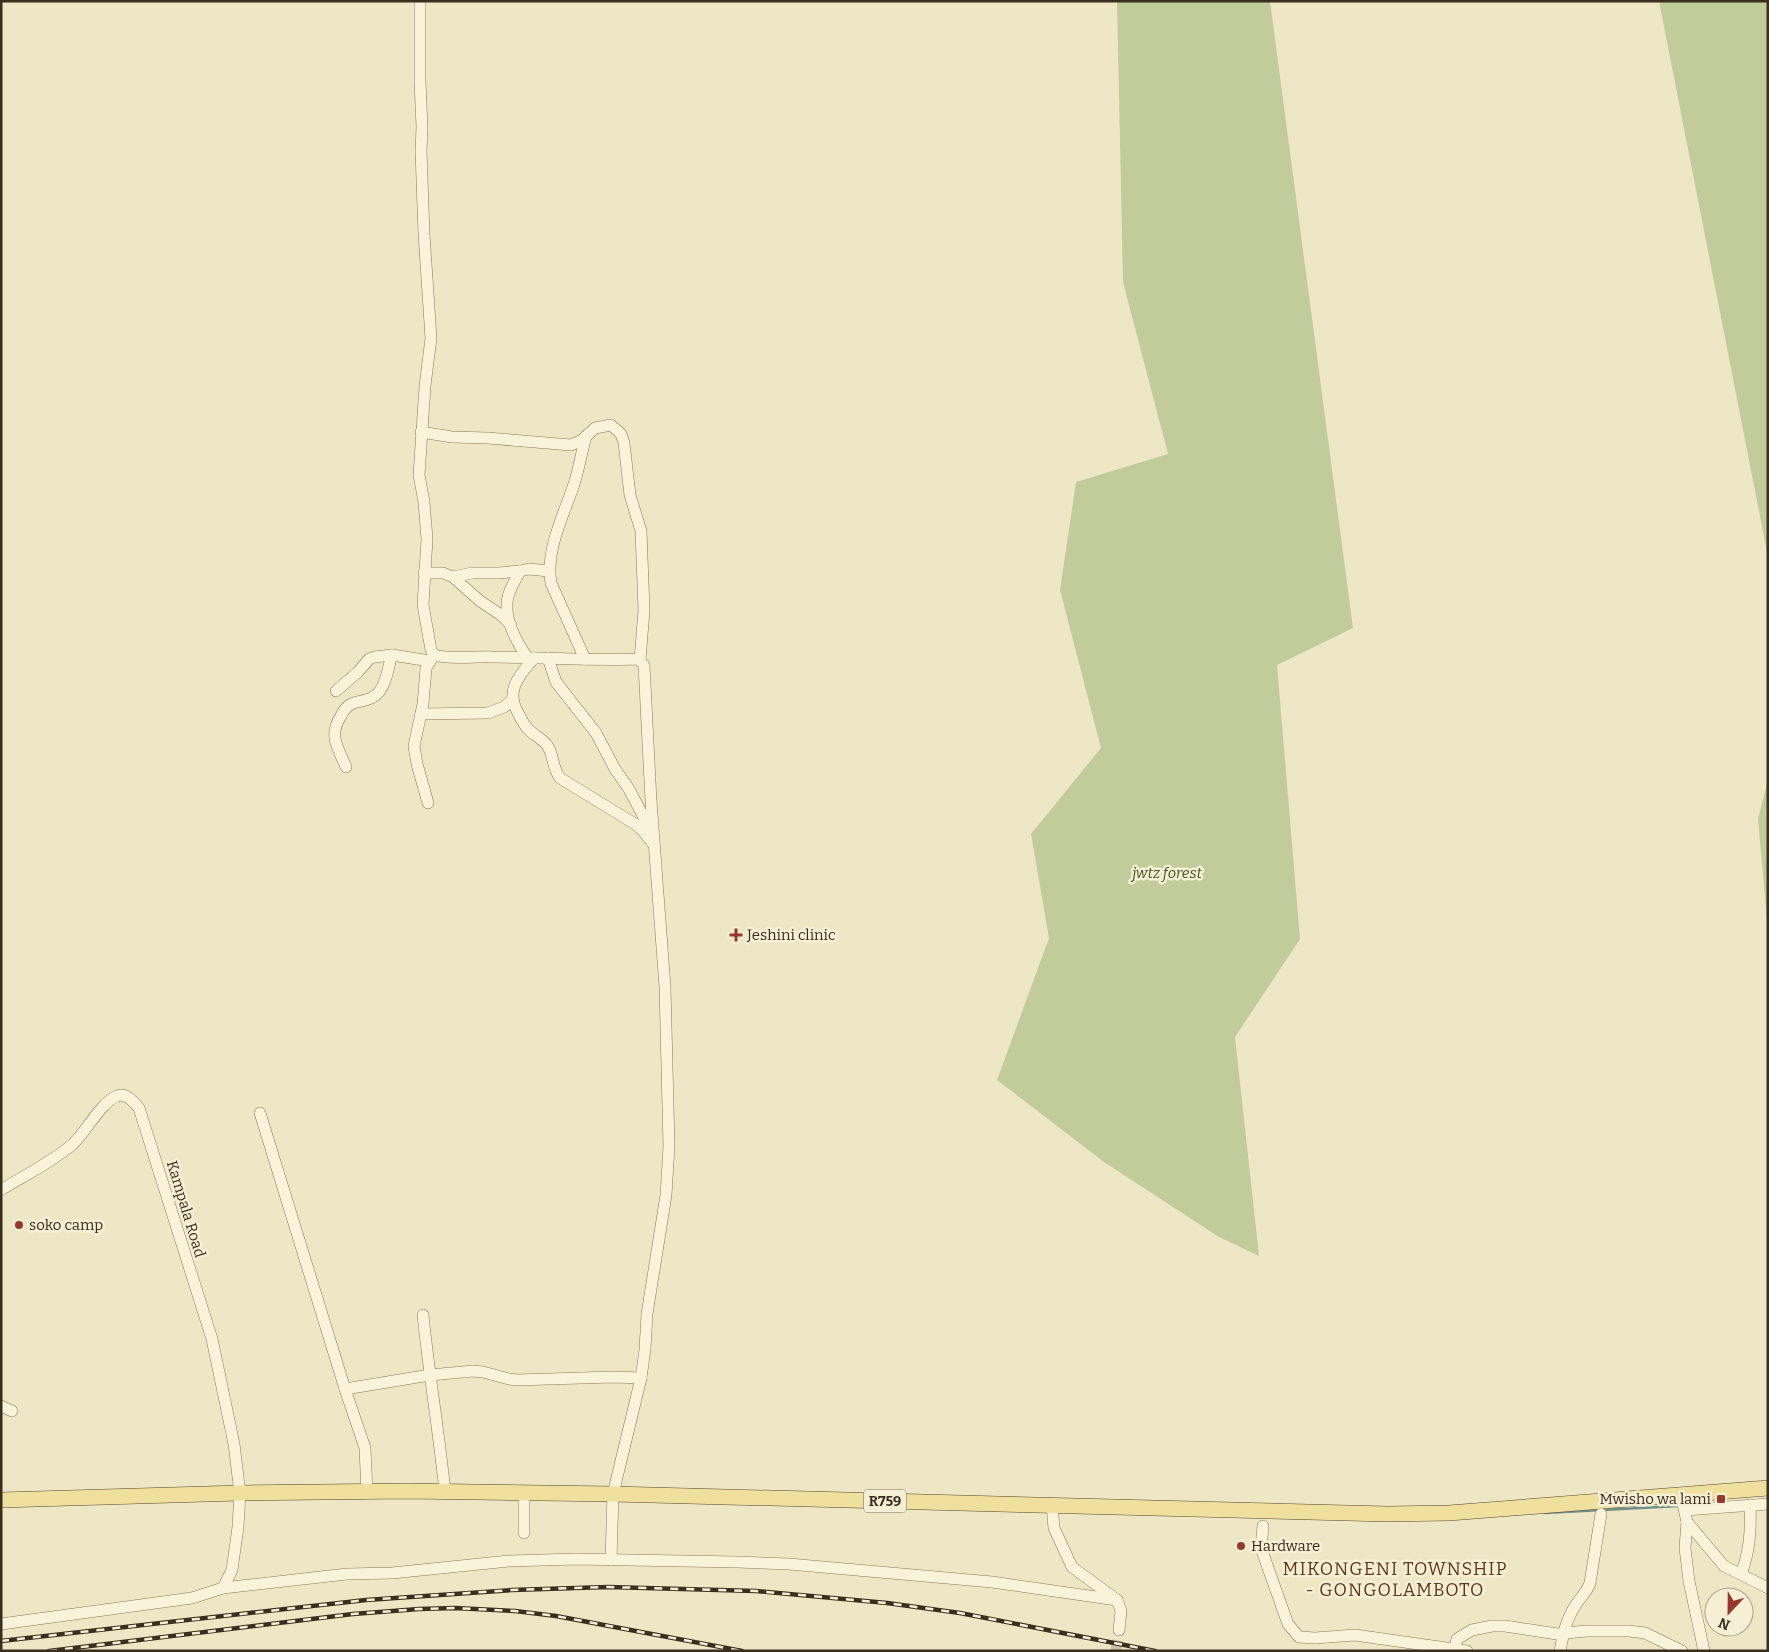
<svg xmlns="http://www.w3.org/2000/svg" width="1769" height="1652" font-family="Bitter,serif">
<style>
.green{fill:#c1cc9a}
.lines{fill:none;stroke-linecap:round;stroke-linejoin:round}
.stream{stroke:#6e908b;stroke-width:2.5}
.minor-tunnel{stroke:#cac2a5;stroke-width:11;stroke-dasharray:11 5.5;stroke-linecap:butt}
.minor-casing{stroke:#89795c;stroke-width:12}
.major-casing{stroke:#574730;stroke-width:16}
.minor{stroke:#f9f3d9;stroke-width:11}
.major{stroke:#f0e09e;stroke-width:15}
.rail-casing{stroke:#3a2f1f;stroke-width:4.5}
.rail{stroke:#f5f0d5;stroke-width:2.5;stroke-dasharray:8;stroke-linecap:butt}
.poi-dot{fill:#98372c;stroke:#f5f0d5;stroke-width:2}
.labels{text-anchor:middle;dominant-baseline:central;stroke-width:5;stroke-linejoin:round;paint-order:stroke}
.shield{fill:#f5f0d5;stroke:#726956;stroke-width:1}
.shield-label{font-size:14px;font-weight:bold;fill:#3a2f1f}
.park-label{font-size:15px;font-style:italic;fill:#445626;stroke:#f5f0d5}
.poi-label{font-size:15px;fill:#3a2f1f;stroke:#f5f0d5;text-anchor:start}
.street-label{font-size:15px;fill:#3a2f1f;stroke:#f5f0d5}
.quarter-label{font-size:18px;letter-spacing:1px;fill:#66361f;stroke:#f5f0d5}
</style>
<rect width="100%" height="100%" fill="#eee7c6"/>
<g class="green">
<polygon points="1117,1 1270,1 1353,628 1277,665 1300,939 1235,1037 1259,1256 1219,1237 1104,1162 997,1080 1049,938 1031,834 1101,748 1060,590 1076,482 1168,454 1123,282"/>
<polygon points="1659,1 1768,1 1768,557"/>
<polygon points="1768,780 1768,931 1758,819"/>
</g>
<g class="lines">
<polyline class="stream" points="1545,1513 1679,1506"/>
<polyline class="minor-tunnel" points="1116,1651 1119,1630"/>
<g class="minor-casing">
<g id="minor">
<path d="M420 1V81L422 127 421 151 424 234 431 338 425 386 419 475 424 502 427 539 423 605 431 650 434 655C453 660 473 656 492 657 540 657 589 661 638 659L644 665 651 801 665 987 669 1146 666 1195 647 1314 645 1349 641 1378 613 1494 611 1560"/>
<polyline points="421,432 452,437 488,438 571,445 582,440 595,428 611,425 621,434 624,443 630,495 641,531 644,610 640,660"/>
<polyline points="424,573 443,573 453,577 480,601 501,615 511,625"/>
<polyline points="453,577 472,573 498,573 520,571"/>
<path d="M527 657C516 641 503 617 508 597 510 588 516 579 520 571L529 569 549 571"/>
<path d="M534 658C519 676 505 690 518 713 521 719 524 725 529 730 534 735 542 739 547 745 554 755 552 768 560 778L635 824 642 830 654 845"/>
<polyline points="548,658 556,682 596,733 615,769 629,789 652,833"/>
<path d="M585 659 551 583C545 549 565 513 575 481 579 467 582 451 586 436"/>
<polyline points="336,691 358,672 369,659 374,657 392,655 430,661"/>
<polyline points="421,714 488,713 504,707 512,700"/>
<path d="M346 767C338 748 328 735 341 716 343 711 346 707 351 704 361 700 372 701 379 692 387 682 388 667 392 655"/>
<polyline points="428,803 417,764 414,746 423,704 426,668 434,655"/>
<polyline points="260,1113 345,1389 365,1448 367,1492"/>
<path d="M1 1190C25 1175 52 1162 73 1144 86 1132 101 1102 117 1096 126 1092 134 1102 139 1108L212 1339 234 1444 240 1493 238 1527 232 1570 223 1588"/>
<path d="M423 1315C429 1374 439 1433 445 1492"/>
<polyline points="345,1389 430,1375 473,1371 483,1372 509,1379 517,1380 613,1377 641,1378"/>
<polyline points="1,1406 12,1411"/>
<polyline points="1681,1495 1687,1522 1724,1566 1768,1588"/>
<polyline points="1052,1505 1054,1528 1072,1567 1117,1600 1121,1611 1119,1630"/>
<polyline points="1685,1510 1768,1504"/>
<polyline points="1687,1522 1685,1548 1689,1581 1704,1651"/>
<polyline points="1263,1526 1261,1548 1288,1624 1299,1637 1315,1638 1355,1635 1467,1651"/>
<polyline points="524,1533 524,1493"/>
<path d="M1741 1574C1750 1551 1751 1529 1750 1505"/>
<polyline points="1,1624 192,1598 223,1588 347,1574 392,1573 509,1561 576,1559 737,1562 789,1564 992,1582 1117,1600"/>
<polyline points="1455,1648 1457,1639 1472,1630 1492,1626 1505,1626 1557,1634 1586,1631 1629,1631 1645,1633 1682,1651"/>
<path d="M1560 1651C1563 1635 1566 1620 1575 1606 1580 1598 1587 1592 1590 1583L1601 1514"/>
</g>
</g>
<g class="major-casing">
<polyline id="major" points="1,1500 240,1493 407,1491 613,1494 1387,1514 1449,1513 1768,1488"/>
</g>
<use href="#minor" class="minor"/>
<use href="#major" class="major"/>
<g class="rail-casing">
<g id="rail">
<polyline points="1,1641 366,1600 512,1590 608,1587 756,1591 887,1603 960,1613 1155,1651"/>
<polyline points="49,1651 353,1614 419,1609 455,1608 515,1611 556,1616 742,1651"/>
</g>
</g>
<use href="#rail" class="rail"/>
</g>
<g class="poi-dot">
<path d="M733.5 927.5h5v5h5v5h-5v5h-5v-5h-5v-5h5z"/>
<circle cx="19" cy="1225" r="5"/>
<rect x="1716" y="1494" width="10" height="10" rx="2.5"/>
<circle cx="1241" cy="1546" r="5"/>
</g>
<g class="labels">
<rect class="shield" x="864" y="1489.5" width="42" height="23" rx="4"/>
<g class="shield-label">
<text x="885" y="1501">R759</text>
</g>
<g class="park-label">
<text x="1167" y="873">jwtz forest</text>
</g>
<g class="poi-label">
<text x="747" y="935">Jeshini clinic</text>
<text x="29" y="1225">soko camp</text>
<text x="1711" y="1499" text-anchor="end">Mwisho wa lami</text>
<text x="1251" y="1546">Hardware</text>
</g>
<g class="street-label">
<text transform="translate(186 1209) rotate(73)">Kampala Road</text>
</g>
<g class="quarter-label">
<text x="1395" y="1569">MIKONGENI TOWNSHIP<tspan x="1395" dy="21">- GONGOLAMBOTO</tspan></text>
</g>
</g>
<rect width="1769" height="1652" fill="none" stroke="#3a2f1f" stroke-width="5"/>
<g transform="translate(1729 1612) rotate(202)"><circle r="24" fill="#f5f0d5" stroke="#aaa38c"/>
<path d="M0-4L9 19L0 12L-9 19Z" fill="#98372c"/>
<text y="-8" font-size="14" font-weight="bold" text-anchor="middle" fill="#3a2f1f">N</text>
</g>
</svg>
